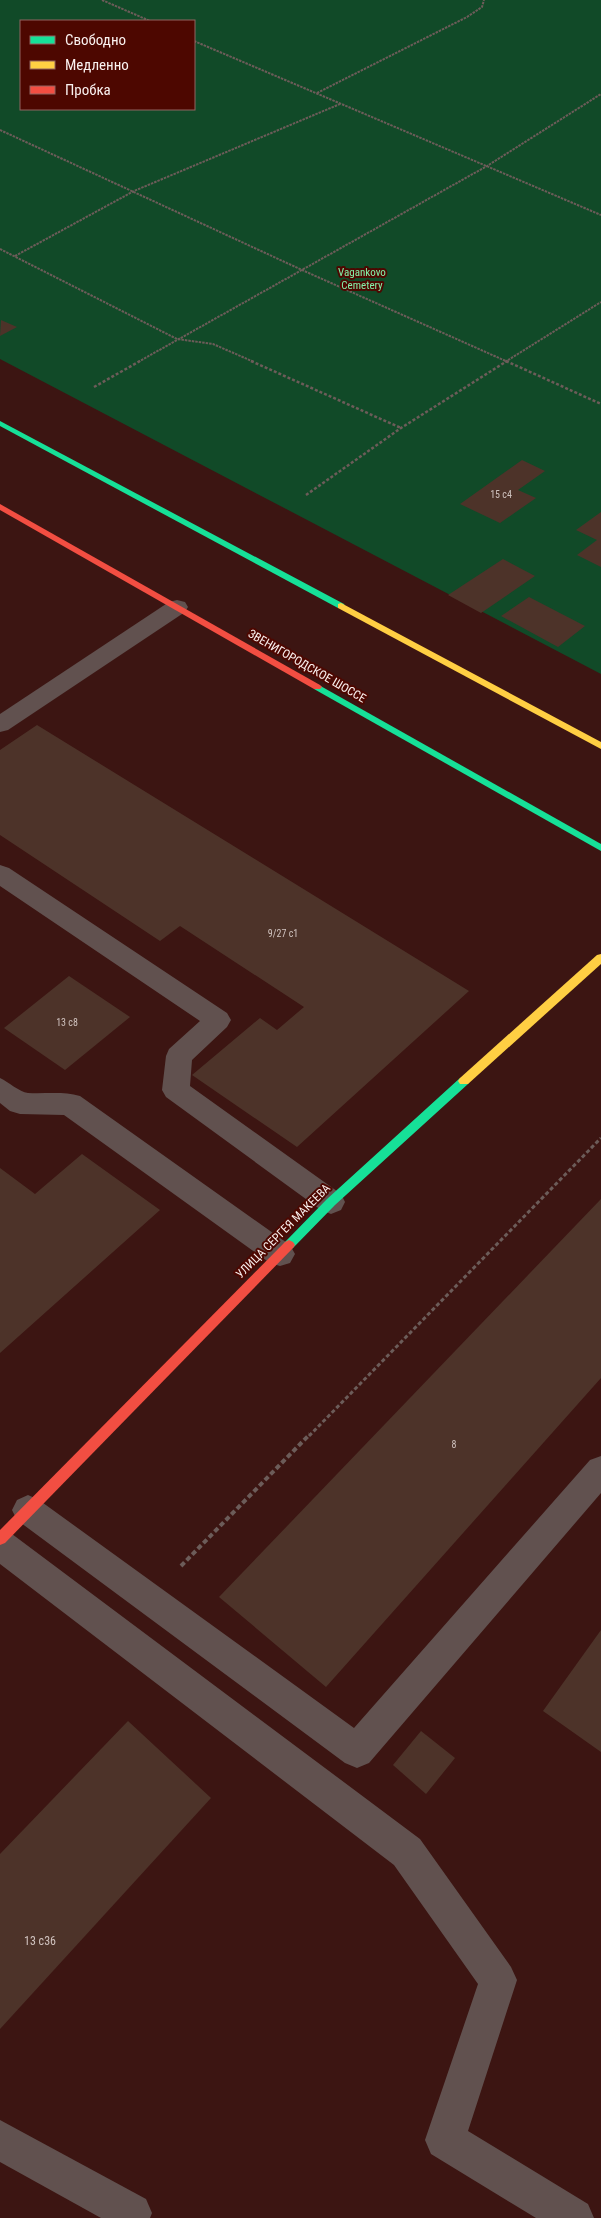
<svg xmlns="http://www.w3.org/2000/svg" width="601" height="2218" font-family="'Roboto Condensed',sans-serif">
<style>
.green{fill:#114a28;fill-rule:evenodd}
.building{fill:#4d3329}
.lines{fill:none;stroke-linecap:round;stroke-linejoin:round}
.path-far3{stroke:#6c5c59;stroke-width:2;stroke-dasharray:2.5 1;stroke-linecap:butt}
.path-far2{stroke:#6c5c59;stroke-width:2.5;stroke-dasharray:3 2;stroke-linecap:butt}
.path-far1{stroke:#6c5c59;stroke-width:3;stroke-dasharray:4 2.5;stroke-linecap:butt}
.path{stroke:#6c5c59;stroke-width:4;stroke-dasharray:5 3;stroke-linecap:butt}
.lane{fill:#61514f;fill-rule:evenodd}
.fast{fill:#16e098;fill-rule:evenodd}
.slow{fill:#ffcf43;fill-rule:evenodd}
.jam{fill:#f24e42;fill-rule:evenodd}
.labels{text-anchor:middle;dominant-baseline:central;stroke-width:4;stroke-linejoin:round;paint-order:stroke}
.number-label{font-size:10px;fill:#cfc2be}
.far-park-label{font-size:11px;fill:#83f1a9;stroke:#4d0700}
.street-label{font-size:12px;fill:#faf1ef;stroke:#4d0700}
.near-number-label{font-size:12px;fill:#cfc2be}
</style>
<rect width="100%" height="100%" fill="#3c1512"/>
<path class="green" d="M0 0H601V674L0 359ZM21 21H194V109H21Z"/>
<g class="building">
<polygon points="1,320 17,327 0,336"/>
<polygon points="522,460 545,471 518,490 536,498 500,523 460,504"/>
<polygon points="601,512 601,567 577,555 597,540 576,530"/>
<polygon points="503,559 535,576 481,613 448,595"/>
<polygon points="529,597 585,626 558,647 501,616"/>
<polygon points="37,725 469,991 297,1147 192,1075 260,1018 277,1030 304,1007 180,926 160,941 0,835 0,750"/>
<polygon points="69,976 130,1017 65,1070 4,1028"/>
<polygon points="82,1154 160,1210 0,1353 0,1168 35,1194"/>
<polygon points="601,1199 601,1378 326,1687 219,1597"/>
<polygon points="601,1630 601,1752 543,1711"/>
<polygon points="128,1721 211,1798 0,2029 0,1854"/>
<polygon points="421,1731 455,1758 426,1794 393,1765"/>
</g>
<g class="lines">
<g class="path-far3">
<polyline points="102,0 150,21"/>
<polyline points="194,41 601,215"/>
<polyline points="317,93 467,17 482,7 484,0"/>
<polyline points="0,130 302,270 508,362"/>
<polyline points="0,249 177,339 213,344 254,362"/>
<polyline points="15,256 134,191 340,104"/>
<polyline points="138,362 487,166 601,94"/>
<polyline points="505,362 601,302"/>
</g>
<g class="path-far2">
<polyline points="251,361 401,428"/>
<polyline points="506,361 601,404"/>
<polyline points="94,387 140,361"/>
<polyline points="306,495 401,428 507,361"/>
</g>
<polyline class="path-far1" points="309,1436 601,1138"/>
<polyline class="path" points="181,1566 310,1434"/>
<g class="lane">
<polygon points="177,600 185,602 188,607 185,612 8,730 0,732 0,714 169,602"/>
<polygon points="0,865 9,868 227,1013 231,1020 227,1027 192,1060 190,1086 341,1194 345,1202 341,1210 331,1214 321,1210 166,1097 162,1090 166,1056 169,1049 200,1021 0,886"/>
<path d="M0 1078C9 1082 19 1092 28 1093 46 1094 63 1091 80 1096L290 1245 295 1254 290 1263 280 1266 270 1263 64 1115 20 1114 10 1111 0 1103Z"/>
<polygon points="601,1456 601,1493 369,1763 357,1768 345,1763 17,1520 12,1510 17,1500 28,1495 39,1500 354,1728 590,1460"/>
<polygon points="0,1530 12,1534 420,1839 511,1967 517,1980 468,2131 588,2204 594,2218 536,2218 431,2154 425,2140 478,1984 394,1865 0,1564"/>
<polygon points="0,2120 146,2199 152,2213 150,2218 101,2218 0,2162"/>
</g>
<g class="fast">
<polygon points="0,421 344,604 345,606 344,608 338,608 0,426"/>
<polygon points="317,684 601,844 601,851 314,689 314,685"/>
<polygon points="464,1077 470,1081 468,1084 335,1205 293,1248 289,1250 285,1248 283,1245 285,1242 327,1199 460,1078"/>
</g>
<g class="slow">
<polygon points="341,603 601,742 601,749 338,608 338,604"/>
<polygon points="601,954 601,964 468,1084 460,1084 458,1081 460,1078 597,955"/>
</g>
<g class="jam">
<polygon points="0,504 320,685 322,687 320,689 314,689 0,510"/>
<polygon points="289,1240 293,1242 295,1245 293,1248 5,1543 0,1545 0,1530 285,1242"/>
</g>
</g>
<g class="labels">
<g class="number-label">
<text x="501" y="494">15 с4</text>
<text x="283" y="933">9/27 с1</text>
<text x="67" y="1022">13 с8</text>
<text x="454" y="1444">8</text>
</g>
<g class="far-park-label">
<text x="362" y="272">Vagankovo<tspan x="362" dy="13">Cemetery</tspan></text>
</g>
<g class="street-label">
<text transform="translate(307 666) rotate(30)">ЗВЕНИГОРОДСКОЕ ШОССЕ</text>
<text transform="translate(283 1231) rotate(-45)">УЛИЦА СЕРГЕЯ МАКЕЕВА</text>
</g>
<g class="near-number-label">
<text x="40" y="1941">13 с36</text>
</g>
</g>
<rect x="20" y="20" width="175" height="90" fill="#4d0700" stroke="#926560"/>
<rect x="30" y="36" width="25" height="8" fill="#16e098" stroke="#926560"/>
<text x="65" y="45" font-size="15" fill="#faf1ef">Свободно</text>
<rect x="30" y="61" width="25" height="8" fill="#ffcf43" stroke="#926560"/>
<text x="65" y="70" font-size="15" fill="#faf1ef">Медленно</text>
<rect x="30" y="86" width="25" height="8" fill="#f24e42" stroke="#926560"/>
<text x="65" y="95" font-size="15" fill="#faf1ef">Пробка</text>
</svg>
